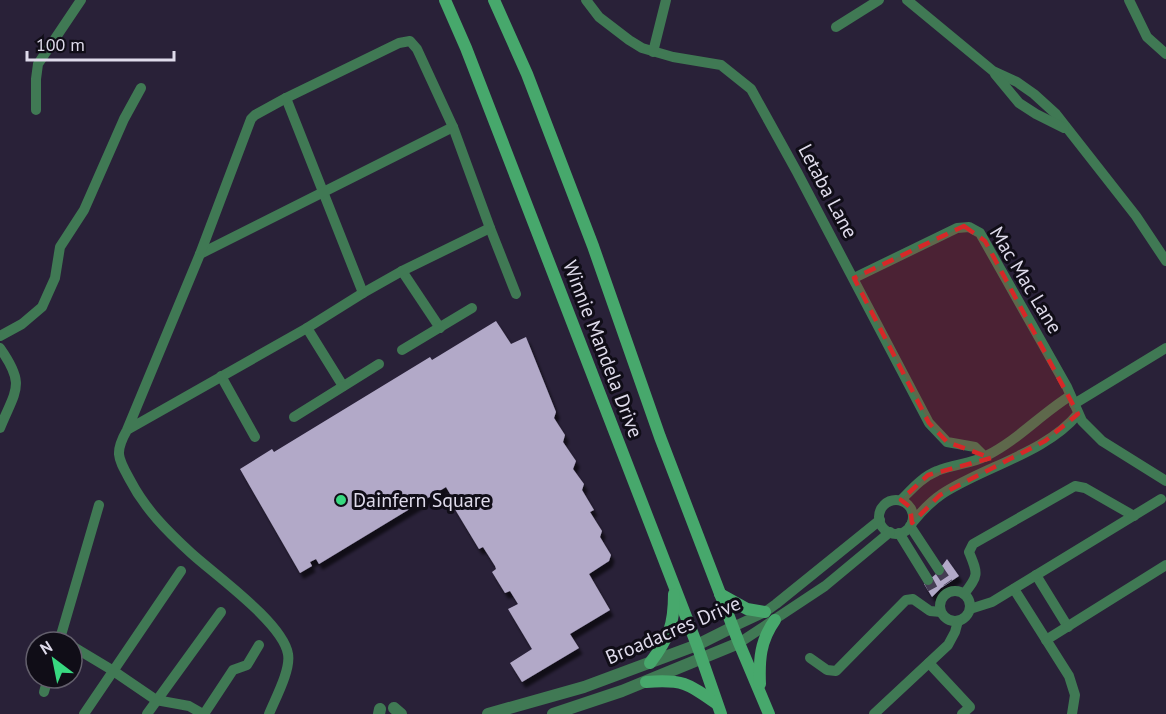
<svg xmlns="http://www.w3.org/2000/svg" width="1166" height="714" font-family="'PT Sans',sans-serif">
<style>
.building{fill:#b2a9c8;filter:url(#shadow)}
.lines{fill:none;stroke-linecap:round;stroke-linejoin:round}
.minor-tunnel{stroke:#443d53;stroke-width:10;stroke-dasharray:10 5;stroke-linecap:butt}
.minor{stroke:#407954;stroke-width:10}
.tertiary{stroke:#407954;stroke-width:12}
.secondary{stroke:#47a86c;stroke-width:12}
.marked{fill:#d62828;fill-opacity:0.2;stroke:#d62828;stroke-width:4.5;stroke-dasharray:12 8;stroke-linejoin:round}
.poi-dot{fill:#38d880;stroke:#100d17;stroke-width:2}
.labels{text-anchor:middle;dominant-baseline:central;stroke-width:6;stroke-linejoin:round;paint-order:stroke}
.street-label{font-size:20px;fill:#dfdbeb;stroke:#100d17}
.poi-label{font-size:20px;fill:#dfdbeb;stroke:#100d17;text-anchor:start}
</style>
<defs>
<filter id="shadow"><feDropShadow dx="3.5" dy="6" stdDeviation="1.5" flood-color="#0009"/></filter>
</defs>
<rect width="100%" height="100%" fill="#292138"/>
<g class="building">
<polygon points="496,321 511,344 526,337 556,412 554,418 565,435 563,442 576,461 573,469 584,484 582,490 594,510 590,512 602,531 600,537 611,555 609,561 589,574 610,610 570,634 579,648 522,682 510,663 532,649 508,609 518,604 510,591 505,593 492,572 496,569 495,566 483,547 479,549 453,506 456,504 446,487 319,564 316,559 310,562 312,566 300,573 240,469 272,449 274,452 430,357 432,360"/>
<polygon points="947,559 959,576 941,588 932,597 924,584 936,574"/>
</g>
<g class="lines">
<g class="minor-tunnel">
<polyline points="939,570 948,583"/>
<polyline points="928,580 935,593"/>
</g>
<g class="minor">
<polyline points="586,0 599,17 629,40 642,48 673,57 721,65 751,89 797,172 929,423 947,442 975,447 985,457"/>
<polyline points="907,0 993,71 1017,82 1034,94 1056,114 1136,216 1166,261"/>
<polyline points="1129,0 1147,37 1166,54"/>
<polyline points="836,27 879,0"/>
<polyline points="653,52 666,0"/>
<polyline points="995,74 1019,103 1036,114 1064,128"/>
<polyline points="286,98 363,293"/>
<polyline points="36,110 36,79 38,64 81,0"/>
<polyline points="490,228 516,294"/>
<polyline points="200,254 453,127"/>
<polyline points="402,271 440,328"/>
<polyline points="854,278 957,228 969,227 980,233 1067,387 1082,421 1102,441 1166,481"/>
<polyline points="307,328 343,386"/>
<polyline points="0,336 22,324 42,307 55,278 60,247 84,210 124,119 141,88"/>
<path d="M0 348C26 385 16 389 0 428"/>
<polyline points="402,350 472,308"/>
<polyline points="221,376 255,437"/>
<polyline points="1074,404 1166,348"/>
<polyline points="294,417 379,364"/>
<path d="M127 430 307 328 363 293 402 271 490 228 453 127 417 49 410 41 399 43 286 98 255 115 251 119 200 254 127 430C114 453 118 458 130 480 145 509 167 531 191 553 215 575 283 623 288 654 291 670 275 699 269 714"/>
<path d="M901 500C912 489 922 477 937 471 953 464 971 464 986 456 1018 440 1041 414 1070 396"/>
<circle cx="896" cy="517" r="17"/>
<path d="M912 523C921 512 930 502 942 494 983 467 1046 453 1078 414"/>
<polyline points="910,526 939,570"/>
<polyline points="899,533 928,580"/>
<polyline points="1036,575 1068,627"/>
<polyline points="1014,589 1069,676 1075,695 1072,714"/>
<circle cx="955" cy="606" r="15"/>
<path d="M964 594C979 575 978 574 969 552L973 544 1075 486 1085 488 1134 516"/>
<polyline points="970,609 992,602 1161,499"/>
<polyline points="733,627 765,612 776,604 880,520"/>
<polyline points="1046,640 1166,565"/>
<polyline points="59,642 99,505"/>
<polyline points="739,643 825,586 890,532"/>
<polyline points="72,646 112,670 156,700 189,706 203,714"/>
<polyline points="810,658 827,670 836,671 906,600 913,599 930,611 941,612"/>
<polyline points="929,663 970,707 962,714"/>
<polyline points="44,692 48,678"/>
<polyline points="84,714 181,571"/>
<polyline points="147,714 221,612"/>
<polyline points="204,714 233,670 247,665 259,645"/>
<polyline points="874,714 948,645 955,632 958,621"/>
</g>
<g class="tertiary">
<polyline points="394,708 401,714"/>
<polyline points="379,714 380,709"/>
<polyline points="488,714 584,687 697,645 733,627"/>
<polyline points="553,714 622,691 739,643"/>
</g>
<g class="secondary">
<polyline points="445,0 466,48 697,645 721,714"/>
<polyline points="494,0 527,74 593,246 660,437 739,643 769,714"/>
<polyline points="720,594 747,609 765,612"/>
<path d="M650 663C669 638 674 625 674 594"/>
<path d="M646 682C682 679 688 683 717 704"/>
<path d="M760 684C759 660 760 641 775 620"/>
</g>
</g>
<path class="marked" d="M964 226 985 241 1078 414 1045 441 940 495 912 523 910 507 901 500 928 475 991 458 947 442 929 423 854 278Z"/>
<circle class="poi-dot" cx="341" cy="500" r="6"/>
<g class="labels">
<g class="street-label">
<text transform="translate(828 191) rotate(62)">Letaba Lane</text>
<text transform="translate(1026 280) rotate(59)">Mac Mac Lane</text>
<text transform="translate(603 349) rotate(69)">Winnie Mandela Drive</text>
<text transform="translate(673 630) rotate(-23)">Broadacres Drive</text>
</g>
<g class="poi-label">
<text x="353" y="500">Dainfern Square</text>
</g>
</g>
<g transform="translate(54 660) rotate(328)"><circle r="28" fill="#100d17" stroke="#635f6c" stroke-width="1.5"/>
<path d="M0-4.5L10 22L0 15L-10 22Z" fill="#38d880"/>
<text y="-9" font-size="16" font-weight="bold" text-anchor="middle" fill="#dfdbeb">N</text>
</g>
<path d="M27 51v9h147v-9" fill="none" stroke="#dfdbeb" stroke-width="3"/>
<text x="36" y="51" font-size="18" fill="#dfdbeb" stroke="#100d17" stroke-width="4.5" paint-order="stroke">100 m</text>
</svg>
